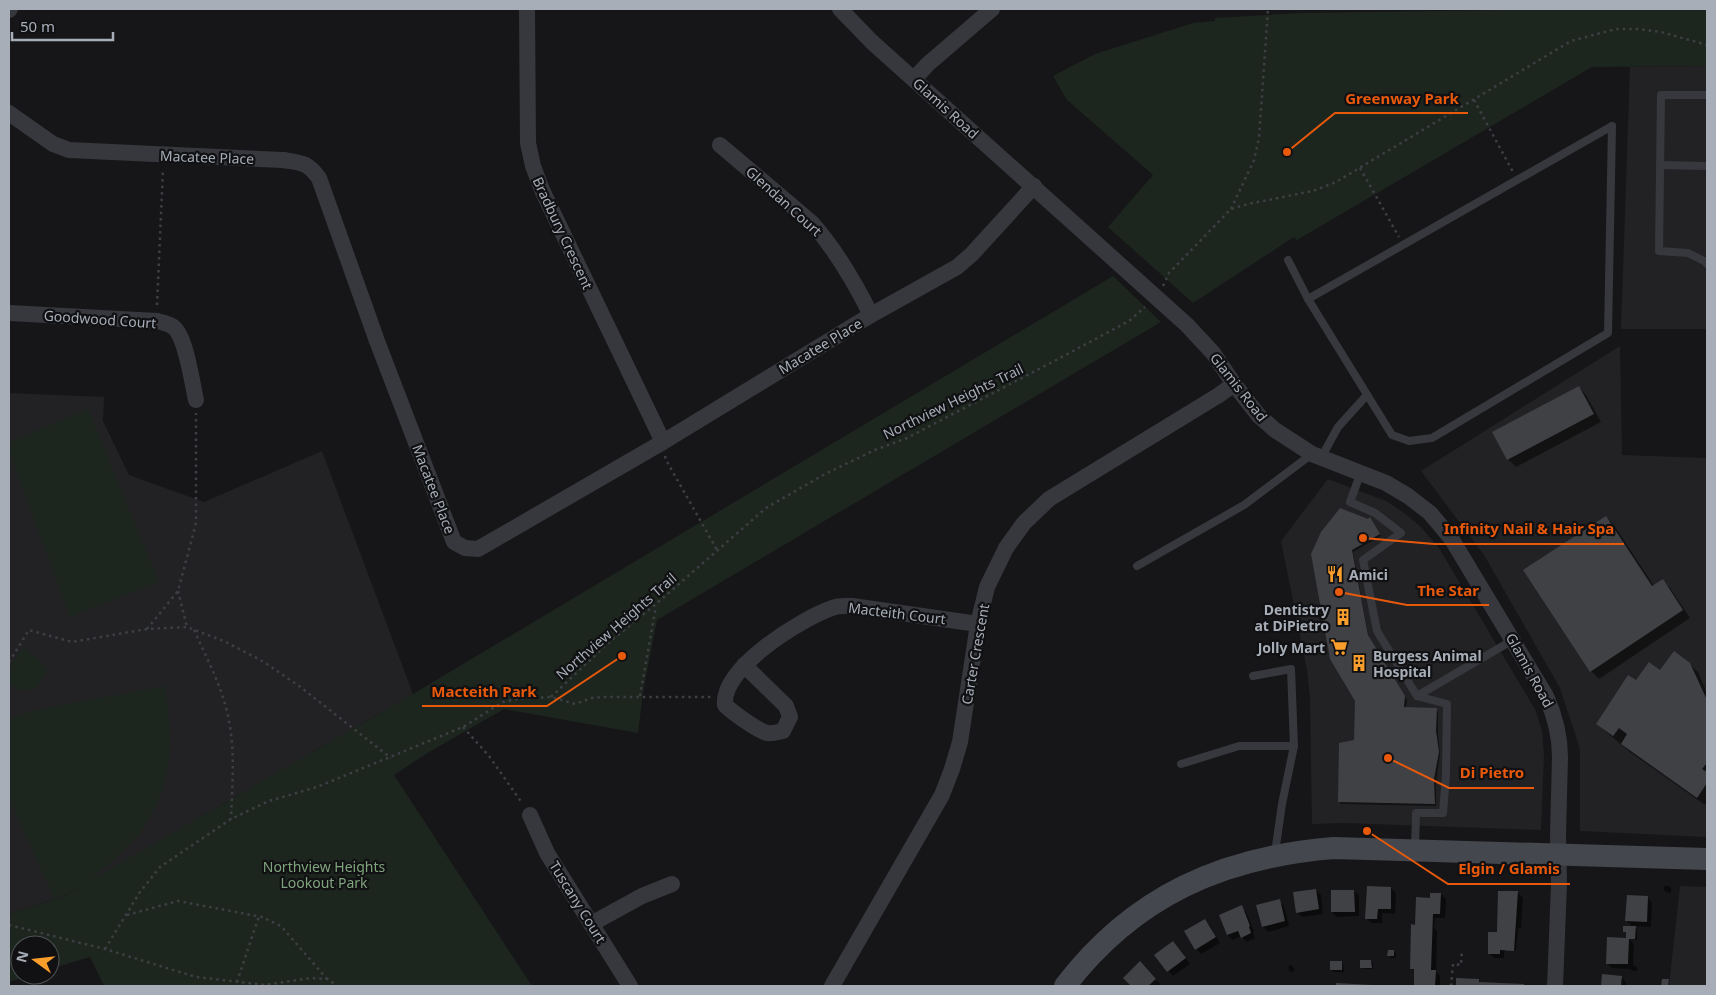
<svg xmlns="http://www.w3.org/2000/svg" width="1716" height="995" font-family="'Noto Sans',sans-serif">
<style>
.built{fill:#222225}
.green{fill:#1d261e}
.shadow{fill:#0007}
.building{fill:#404145}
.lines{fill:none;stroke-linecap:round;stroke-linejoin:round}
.path{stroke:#3c3f44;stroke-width:2.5;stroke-dasharray:2.5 4;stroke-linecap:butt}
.lane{stroke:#37383d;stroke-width:8}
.street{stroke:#37383d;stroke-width:16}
.secondary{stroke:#44474d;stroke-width:22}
.labels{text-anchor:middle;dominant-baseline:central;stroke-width:4.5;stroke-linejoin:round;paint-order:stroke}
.street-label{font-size:14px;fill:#a7aeb8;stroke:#111113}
.poi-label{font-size:14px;font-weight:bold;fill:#a7aeb8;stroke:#111113;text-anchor:start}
.park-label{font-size:14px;fill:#7fa47d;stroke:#111113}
.leader{fill:none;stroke:#e8590c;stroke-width:2}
.callout-dot{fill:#e8590c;stroke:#111113;stroke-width:2}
.callout-label{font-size:15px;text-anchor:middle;font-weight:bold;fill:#e8590c;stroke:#111113;stroke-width:4.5;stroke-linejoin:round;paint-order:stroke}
</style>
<rect width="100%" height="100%" fill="#161618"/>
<g class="built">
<polygon points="1707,66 1707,329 1621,329 1630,67"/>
<polygon points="1620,346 1622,455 1707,458 1707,837 1580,831 1580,749 1560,688 1484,555 1421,471"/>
<polygon points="9,393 104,397 103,421 129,475 204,502 322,451 413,694 64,896 9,914"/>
<polygon points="1328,479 1386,501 1403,512 1420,526 1439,548 1536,711 1542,731 1544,755 1541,830 1344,823 1312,824 1310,699 1307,670 1281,541"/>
<polygon points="1680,886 1707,887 1707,986 1669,986"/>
</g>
<g class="green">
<polygon points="1572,9 1707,9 1707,66 1592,67 1297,240 1294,237 1193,303 1108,227 1153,175 1067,100 1053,76 1095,54 1193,23 1215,21 1215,18 1300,13"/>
<path d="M1113 276 1161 322 657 620 643 692 638 733 504 709 429 752 394 775 532 986H104L90 957 50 969V945H20V975H32L9 982V914L64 896 78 888 54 898 9 799V719L34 710 165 686C173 740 175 779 144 827 139 835 131 843 124 850 115 861 99 870 91 880L413 694Z"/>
<polygon points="88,409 159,582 70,617 9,452 9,442"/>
<polygon points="23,647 41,661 47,671 36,689 20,691 9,683 9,669"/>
</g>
<g class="shadow">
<polygon points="1579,387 1586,395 1601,422 1516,467 1508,459"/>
<polygon points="1606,517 1614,525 1654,586 1663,581 1670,588 1690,618 1599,679 1591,671"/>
<polygon points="1372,521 1381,536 1353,552 1369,639 1407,700 1406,708 1436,710 1438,712 1438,734 1440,754 1436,782 1436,806 1341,804 1339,801 1355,741 1356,700 1312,554"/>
<polygon points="1689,664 1698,672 1707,693 1707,801 1705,805 1630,752 1597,724 1636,682 1660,672"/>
<polygon points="1664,886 1669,886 1671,888 1671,893 1666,892 1664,890"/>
<polygon points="1391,888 1396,893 1395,914 1382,913 1382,923 1371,923 1366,918"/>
<polygon points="1316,890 1321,895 1323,914 1302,917 1297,912"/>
<polygon points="1354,891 1359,896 1359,916 1337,917 1332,912"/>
<polygon points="1518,893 1523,898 1521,928 1518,928 1516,950 1505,949 1505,952 1516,952 1504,952 1504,958 1494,958 1489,953 1500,934"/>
<polygon points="1441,894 1446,899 1445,918 1435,918 1434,928 1437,931 1436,972 1440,976 1440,986 1415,986 1416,973 1412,969 1417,926 1431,899"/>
<polygon points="1647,897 1652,902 1651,927 1634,926 1637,929 1637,940 1629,939 1634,944 1633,965 1637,967 1637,971 1633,971 1630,969 1612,968 1607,963 1627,939 1628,934 1624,932 1633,927 1627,921"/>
<polygon points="1279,901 1284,906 1289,926 1268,932 1263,927"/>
<polygon points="1241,907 1246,912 1254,931 1253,932 1255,938 1247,942 1241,936 1233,940 1228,935 1220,916"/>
<polygon points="1205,921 1210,926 1220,943 1201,954 1196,949"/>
<polygon points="1177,947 1190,964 1173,976 1155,955"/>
<polygon points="1394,951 1396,954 1396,958 1391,958 1389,956"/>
<polygon points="1371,961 1373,963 1373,969 1364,969 1362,967"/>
<polygon points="1341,962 1343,964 1344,972 1333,972 1331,969"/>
<polygon points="1140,963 1160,984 1158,986 1132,986 1124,978"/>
<polygon points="1292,965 1295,971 1290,972 1288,966"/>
<polygon points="1603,975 1621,977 1626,982 1626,986 1602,986"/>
<polygon points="1457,979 1478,980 1482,984 1523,985 1524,986 1457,986"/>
</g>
<g class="building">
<polygon points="1579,386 1594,414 1507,460 1492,432"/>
<polygon points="1340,508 1368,519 1370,517 1380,534 1352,550 1368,635 1405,696 1404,707 1437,708 1436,731 1439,752 1434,779 1435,804 1338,802 1339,743 1354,740 1355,701 1330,659 1311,554 1321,532"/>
<polygon points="1606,516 1652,586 1663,579 1683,610 1590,672 1523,570"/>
<polygon points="1674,651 1690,663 1707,700 1707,763 1702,769 1707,772 1707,783 1697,798 1621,744 1627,734 1619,728 1613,736 1596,724 1628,675 1636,680 1649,662 1660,670"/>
<polygon points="1367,886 1391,887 1391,909 1378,909 1377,919 1365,919"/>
<polygon points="1316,889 1319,909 1296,913 1293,892"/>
<polygon points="1331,890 1354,890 1355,912 1331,912"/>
<polygon points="1498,891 1518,891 1514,951 1500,950 1500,954 1488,954 1488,932 1497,932"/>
<polygon points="1430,893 1441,893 1440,914 1433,914 1431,970 1436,970 1435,986 1414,986 1414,969 1410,969 1411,924 1415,925 1416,897 1430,898"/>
<polygon points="1627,895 1648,896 1647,922 1625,921"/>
<polygon points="1280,899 1285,921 1262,927 1256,905"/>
<polygon points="1242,905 1250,926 1249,927 1251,933 1241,938 1238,931 1227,935 1219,915"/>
<polygon points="1205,919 1216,937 1195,950 1184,931"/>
<polygon points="1623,926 1636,926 1635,939 1629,939 1628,964 1606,964 1607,937 1626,938 1626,932 1623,932"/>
<polygon points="1173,941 1186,958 1167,972 1154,955"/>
<polygon points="1388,950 1394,950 1394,956 1387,956"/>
<polygon points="1360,960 1371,960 1372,968 1360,968"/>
<polygon points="1140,961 1156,979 1148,986 1131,986 1123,978"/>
<rect x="1330" y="961" width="12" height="9"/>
<polygon points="1602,974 1622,976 1621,986 1601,986"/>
<polygon points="1456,978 1479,979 1479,982 1524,984 1523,986 1456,986"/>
<polygon points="1662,979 1669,979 1668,986 1661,986"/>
<polygon points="1336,983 1372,985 1372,986 1336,986"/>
</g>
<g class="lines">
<g class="path">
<polyline points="1474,100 1513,172"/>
<polyline points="1360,168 1399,237"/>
<polyline points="1231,209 1254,160 1259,138 1268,9"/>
<polyline points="1163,286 1169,273 1231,209 1248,204 1313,191 1336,182 1571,41 1616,29 1638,29 1661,32 1707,45"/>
<polyline points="157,305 163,169"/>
<polyline points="665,456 666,460 717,550"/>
<polyline points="178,591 187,627"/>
<polyline points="147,629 178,591 196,523 196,413"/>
<path d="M194 630C208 661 225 692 230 727 235 757 232 788 231 819"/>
<polyline points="9,662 29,630 72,642 147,629 187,627 226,642 264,662 299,686 391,758"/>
<polyline points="640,696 656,606"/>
<polyline points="551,697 607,644 656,604 766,508 825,474 875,450 907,438 1060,358 1129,321 1145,307"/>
<polyline points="463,727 489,756 522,803"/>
<polyline points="127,915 178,901 262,917 281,926 327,979"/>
<polyline points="9,925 105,949 196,977 265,985 311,978 328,979 337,986"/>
<polyline points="105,949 140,892 160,867 231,819 269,801 317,787 463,727 503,702 517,699 551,697 575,704 592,698 601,697 712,697"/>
<polyline points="237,982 259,916"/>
<polyline points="1451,986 1453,964 1461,965 1462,950"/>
</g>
<g class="lane">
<polyline points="1707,95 1661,95 1659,251 1688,253 1706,262 1707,264"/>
<polyline points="1660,165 1707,166"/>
<polyline points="1288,260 1308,299 1392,435 1409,441 1432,438 1608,333 1612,126"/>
<polyline points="1308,299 1612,126"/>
<polyline points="1321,458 1338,427 1367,395"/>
<polyline points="1361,472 1350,502 1375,513 1401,533 1363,560 1377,631 1417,696 1447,704 1446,775 1443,813 1416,813 1415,848"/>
<polyline points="1137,566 1244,505 1312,454"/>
<polyline points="1253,676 1291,669 1294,746"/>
<polyline points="1417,696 1513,640"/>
<polyline points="1181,764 1239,746 1294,746 1282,804 1275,853"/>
</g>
<g class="street">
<polyline points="527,9 528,143 533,166 542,190 663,442"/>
<path d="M840 9 872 42 1187 325 1213 353 1234 384 1259 416 1275 430 1312 454 1386 483 1408 496 1430 513 1451 538 1546 696C1555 716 1560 735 1560 757L1558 835 1559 884 1555 986"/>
<polyline points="9,10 10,9"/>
<polyline points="914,79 928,64 992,9"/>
<path d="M9 113 53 144 69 150 283 160C302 163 307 162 319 178L377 341 454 542 465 548 478 549 663 442 871 315 957 267 972 254 1034 186"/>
<path d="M720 145 812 223C836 250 855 283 871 315"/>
<path d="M9 313 157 321C164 323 173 324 177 331 187 345 192 382 196 400"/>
<path d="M744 665 786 706 790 717 783 731C778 732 772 734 767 733 757 730 733 713 725 705 721 668 801 619 832 608 838 605 845 606 852 606L978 624"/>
<polyline points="530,815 547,853 630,986"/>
<polyline points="591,924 642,896 672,884"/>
<polyline points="832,986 942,795 952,769 960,742 978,624 987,587 1006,548 1024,523 1049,499 1219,395 1234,384"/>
</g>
<path class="secondary" d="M1065 986C1134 896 1222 857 1334 848L1707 859"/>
</g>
<defs>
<g id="restaurant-bare" transform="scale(1.35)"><path d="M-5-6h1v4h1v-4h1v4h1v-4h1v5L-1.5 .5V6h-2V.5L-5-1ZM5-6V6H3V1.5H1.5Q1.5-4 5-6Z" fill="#f99d2c" stroke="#111113" stroke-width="2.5" paint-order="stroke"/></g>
<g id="building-bare" transform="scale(1.35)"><path d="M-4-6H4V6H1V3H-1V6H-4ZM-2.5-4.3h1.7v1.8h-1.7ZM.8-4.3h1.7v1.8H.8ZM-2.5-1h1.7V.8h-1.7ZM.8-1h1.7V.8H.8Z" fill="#f99d2c" stroke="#111113" stroke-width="2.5" paint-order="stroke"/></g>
<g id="supermarket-bare" transform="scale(1.35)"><path d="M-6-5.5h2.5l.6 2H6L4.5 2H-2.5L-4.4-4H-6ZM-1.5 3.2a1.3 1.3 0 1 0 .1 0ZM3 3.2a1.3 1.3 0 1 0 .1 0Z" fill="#f99d2c" stroke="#111113" stroke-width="2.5" paint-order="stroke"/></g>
</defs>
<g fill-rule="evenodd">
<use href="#restaurant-bare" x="1335" y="574"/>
<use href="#building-bare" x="1343" y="617"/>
<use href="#supermarket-bare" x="1339" y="647"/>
<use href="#building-bare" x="1359" y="663"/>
</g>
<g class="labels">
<g class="street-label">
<text transform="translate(946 108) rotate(42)">Glamis Road</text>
<text transform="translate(207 157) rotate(2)">Macatee Place</text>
<text transform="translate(784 201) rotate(42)">Glendan Court</text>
<text transform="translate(563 233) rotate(65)">Bradbury Crescent</text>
<text transform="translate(100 319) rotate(4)">Goodwood Court</text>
<text transform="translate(820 346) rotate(-31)">Macatee Place</text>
<text transform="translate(1239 387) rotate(52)">Glamis Road</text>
<text transform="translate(953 401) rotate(-26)">Northview Heights Trail</text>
<text transform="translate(434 489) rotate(69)">Macatee Place</text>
<text transform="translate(897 613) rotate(7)">Macteith Court</text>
<text transform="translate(616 626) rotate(-41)">Northview Heights Trail</text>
<text transform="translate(975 654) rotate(-80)">Carter Crescent</text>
<text transform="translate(1530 670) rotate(61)">Glamis Road</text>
<text transform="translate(578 902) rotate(58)">Tuscany Court</text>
</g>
<g class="poi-label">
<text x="1349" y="574">Amici</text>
<text x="1329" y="609" text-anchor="end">Dentistry<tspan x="1329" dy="16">at DiPietro</tspan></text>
<text x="1325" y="647" text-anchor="end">Jolly Mart</text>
<text x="1373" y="655">Burgess Animal<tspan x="1373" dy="16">Hospital</tspan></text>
</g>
<g class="park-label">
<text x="324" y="866">Northview Heights<tspan x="324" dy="16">Lookout Park</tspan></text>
</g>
</g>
<path class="leader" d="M1287 152L1335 113H1468M1363 538L1434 544H1624M1339 592L1407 605H1489M622 656L547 706H422M1388 758L1449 788H1534M1367 831L1448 884H1570"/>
<g class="callout-dot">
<circle cx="1287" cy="152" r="5"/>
<circle cx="1363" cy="538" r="5"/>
<circle cx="1339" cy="592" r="5"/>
<circle cx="622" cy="656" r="5"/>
<circle cx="1388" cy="758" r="5"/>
<circle cx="1367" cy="831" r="5"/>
</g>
<g class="callout-label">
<text x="1402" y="104">Greenway Park</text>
<text x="1529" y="534">Infinity Nail &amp; Hair Spa</text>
<text x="1448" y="596">The Star</text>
<text x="484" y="697">Macteith Park</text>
<text x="1492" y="778">Di Pietro</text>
<text x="1509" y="874">Elgin / Glamis</text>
</g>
<rect width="1716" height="995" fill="none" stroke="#a7aeb8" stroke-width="20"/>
<g transform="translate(35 960) rotate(285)"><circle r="24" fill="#111113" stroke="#4d5055"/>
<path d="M0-4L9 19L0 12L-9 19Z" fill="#f99d2c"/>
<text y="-8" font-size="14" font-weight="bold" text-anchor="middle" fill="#a7aeb8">N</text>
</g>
<path d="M12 32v8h101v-8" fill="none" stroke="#a7aeb8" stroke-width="2.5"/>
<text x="20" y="32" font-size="15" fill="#a7aeb8" stroke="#111113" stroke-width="4" paint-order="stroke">50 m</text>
</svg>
